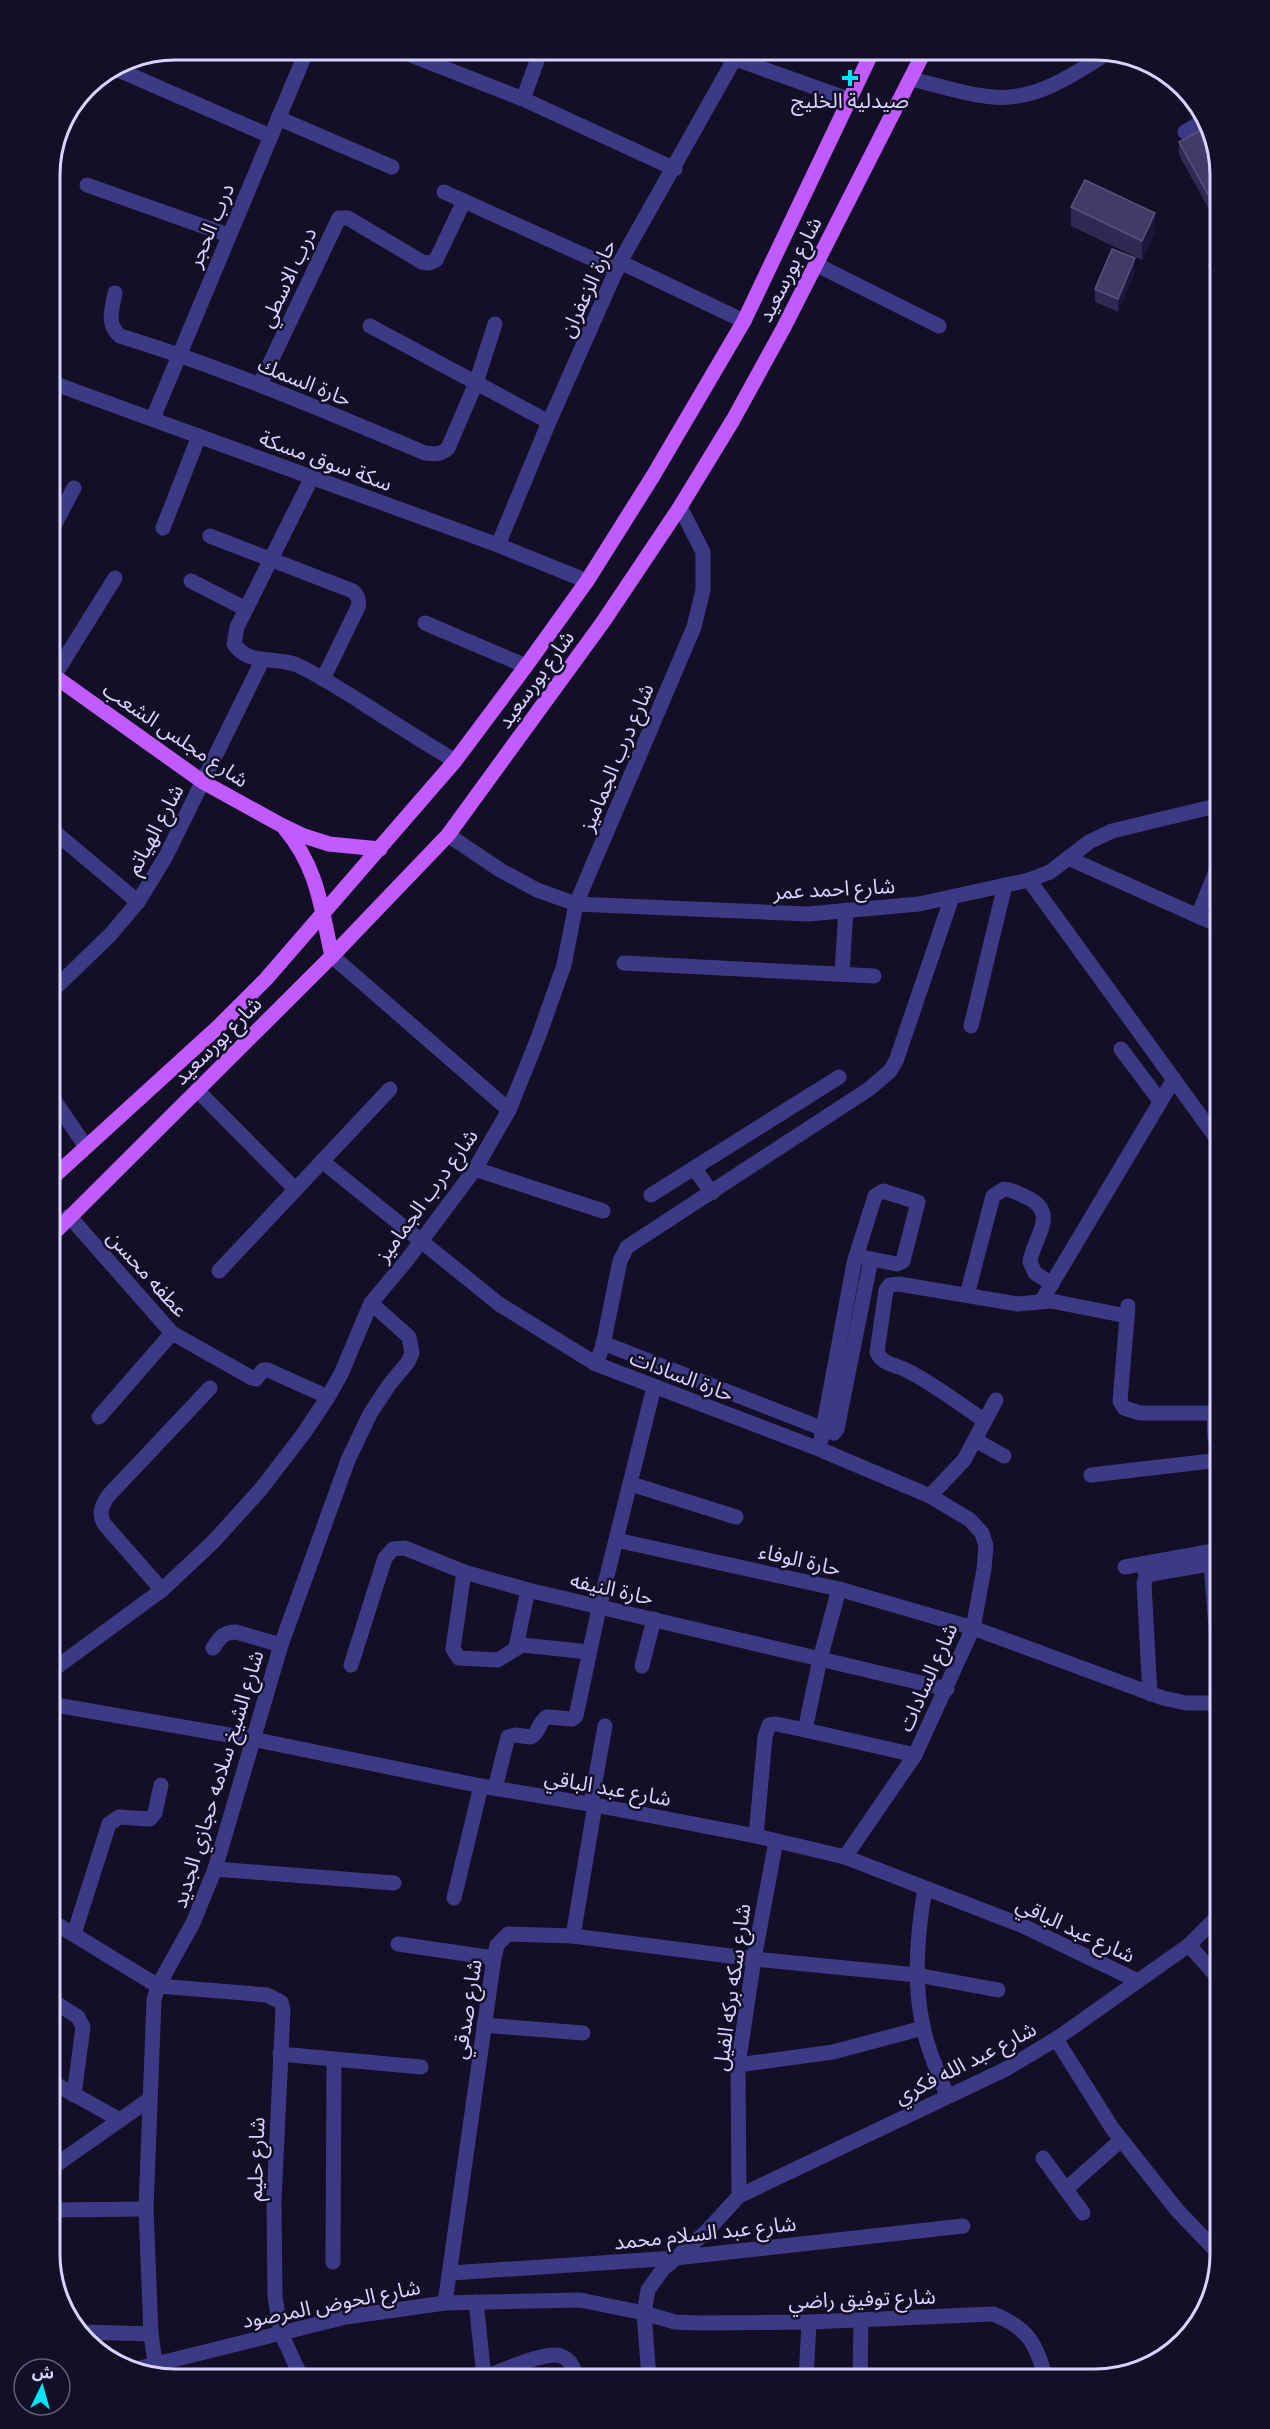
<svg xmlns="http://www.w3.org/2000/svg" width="1270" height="2429" font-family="Ubuntu,'Noto Sans Arabic',sans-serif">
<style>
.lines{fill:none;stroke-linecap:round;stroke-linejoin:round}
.minor{stroke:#3d3a85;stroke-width:15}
.major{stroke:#c25bff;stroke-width:15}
.wall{fill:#312854}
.shaded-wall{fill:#1d163a}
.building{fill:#433a66;stroke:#5a527e;stroke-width:1.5}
.poi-dot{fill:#00e5ff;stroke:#130f26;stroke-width:2}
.labels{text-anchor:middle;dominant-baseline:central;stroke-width:5;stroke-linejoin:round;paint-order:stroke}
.poi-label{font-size:21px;fill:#d9d4ff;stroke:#130f26}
.street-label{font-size:21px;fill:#d9d4ff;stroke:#130f26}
.rim{fill:none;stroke:#d9d4ff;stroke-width:3}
</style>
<rect width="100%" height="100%" fill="#130f26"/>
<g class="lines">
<g class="minor">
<polyline points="398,50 523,99 675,169"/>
<polyline points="710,50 851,100"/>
<polyline points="114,68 270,136"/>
<path d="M911 79C938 85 966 95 993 97 1036 101 1075 74 1109 52"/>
<polyline points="523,99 541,50"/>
<polyline points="278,118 392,167"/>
<polyline points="1185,132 1205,120"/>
<polyline points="87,185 228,235"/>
<polyline points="444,192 617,270"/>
<polyline points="620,262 744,321"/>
<polyline points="815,264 939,326"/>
<path d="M115 293C112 310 106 324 120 336 225 368 325 411 425 453 435 454 441 455 448 448L476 383 495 324"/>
<polyline points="370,326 549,422"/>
<polyline points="50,382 498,545 587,581"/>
<polyline points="260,384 339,218 348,218 422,262 429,263 436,260 464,201"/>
<polyline points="153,418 307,50"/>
<path d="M312 477 237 627 234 644C249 666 275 656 297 665 319 675 340 689 361 702 392 722 424 742 455 761"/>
<polyline points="163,528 199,436"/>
<polyline points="50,533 74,488"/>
<path d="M210 536 353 591C358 596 360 600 358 607L323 679"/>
<polyline points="498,545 549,422 620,262 735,58"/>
<polyline points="191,581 246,609"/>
<polyline points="425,623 526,666"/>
<polyline points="54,676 115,578"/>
<polyline points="50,828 138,902"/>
<polyline points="448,835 500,870 537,890 576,904 808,914 919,904 1029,880 1050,872 1089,842 1112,831 1220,805"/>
<polyline points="1068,858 1220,926"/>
<polyline points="1029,880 1220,1143"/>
<polyline points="1198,916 1220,861"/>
<polyline points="332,956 509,1110"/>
<polyline points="624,963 874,976"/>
<polyline points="842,974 846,910"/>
<polyline points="50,993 110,935 138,902 166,856 262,661"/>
<polyline points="971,1026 1005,885"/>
<polyline points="1121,1049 1160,1101"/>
<polyline points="197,1090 295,1189"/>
<polyline points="50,1094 86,1147"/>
<polyline points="322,1161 499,1304 596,1364 819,1449 930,1496 970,1520 982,1533 986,1546 984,1569 973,1628 915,1755 845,1857"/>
<polyline points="694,1168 712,1193"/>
<polyline points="475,1169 603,1211"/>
<polyline points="651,1195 839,1077"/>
<polyline points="69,1216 172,1333 252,1378 256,1379 263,1370 268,1370 328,1397"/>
<polyline points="219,1271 390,1089"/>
<path d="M967 1295 993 1196 1004 1189C1014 1190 1021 1195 1030 1199 1059 1215 1032 1240 1030 1262L1035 1273 1052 1284"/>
<polyline points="1042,1300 1174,1079"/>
<polyline points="1128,1306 1120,1401 1124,1408 1140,1413 1220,1413"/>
<polyline points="603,1343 834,1433 837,1429 871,1259"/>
<polyline points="596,1364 603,1345 620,1261 627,1247 869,1089 890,1071 896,1061 952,897"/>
<polyline points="1214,1413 1215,1438"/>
<polyline points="99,1417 172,1333"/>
<path d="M985 1421C961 1405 930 1381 904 1369 893 1364 882 1364 877 1352L886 1290 890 1285 899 1284 1018 1304 1051 1301 1127 1316"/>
<path d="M821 1440 854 1263C861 1241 868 1219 875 1196L883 1191 918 1202 903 1261 897 1264 856 1256"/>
<polyline points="975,1440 1004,1456"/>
<polyline points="1091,1475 1220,1460"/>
<polyline points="631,1484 736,1517"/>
<polyline points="930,1496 964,1460 996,1400"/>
<polyline points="616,1540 839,1589 973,1628 1163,1698 1186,1703 1220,1703"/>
<polyline points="1211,1563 1220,1679"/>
<polyline points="1143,1564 1146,1575 1144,1584 1150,1694"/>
<polyline points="1125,1567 1208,1552"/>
<polyline points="464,1572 453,1649 459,1658 498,1660 522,1645 589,1652"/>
<polyline points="1146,1575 1220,1562"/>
<path d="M162 1590 105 1525C98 1514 101 1507 108 1496L210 1388"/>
<polyline points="516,1647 528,1590"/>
<path d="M213 1648C220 1638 223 1632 236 1632L281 1645"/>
<polyline points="351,1665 385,1558 393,1549 405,1548 464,1572 528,1590 947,1689"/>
<polyline points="642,1666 654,1619"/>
<polyline points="50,1672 162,1590 214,1541 261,1489 304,1433 328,1397 341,1374 371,1303 407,1260 475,1169 509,1110 538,1038 564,965 576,904 694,627 703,590 703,552 680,507"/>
<polyline points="50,1704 252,1739 481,1786 595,1805 756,1836 845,1857 1021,1925 1138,1981"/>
<polyline points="805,1730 820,1659 839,1589"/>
<path d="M495 1788 508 1737 515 1735 531 1737C540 1732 538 1722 547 1717L572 1719 576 1716 599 1608 654 1387"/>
<polyline points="591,1804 605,1726"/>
<polyline points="756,1836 765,1737 769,1725 776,1724 805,1730 915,1755"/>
<polyline points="215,1869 394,1883"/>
<path d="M925 1889C917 1934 913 1982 923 2026 927 2050 939 2073 947 2096"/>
<polyline points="454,1898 481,1786"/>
<polyline points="50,1920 158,1986 267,1995 281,2002 283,2009 274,2201 275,2297 281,2333 302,2379"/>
<polyline points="74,1934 109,1824 119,1817 150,1819 155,1813 161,1785"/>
<polyline points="573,1936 595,1805"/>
<polyline points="398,1944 494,1958"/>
<polyline points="1189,1945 1220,1980"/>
<polyline points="50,1999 78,2017 83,2027 74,2095"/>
<polyline points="484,2025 583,2033"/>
<polyline points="1056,2039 1112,2128 1177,2210 1220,2255"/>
<polyline points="280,2054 421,2067"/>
<polyline points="738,2065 833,2052 923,2028"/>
<polyline points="50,2081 120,2120"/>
<polyline points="1043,2158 1083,2213"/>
<polyline points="50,2169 150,2099"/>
<polyline points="1066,2189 1121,2140"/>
<polyline points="739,2196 1006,2069 1056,2039 1189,1945 1220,1914"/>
<polyline points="50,2210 146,2209"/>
<polyline points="333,2262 334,2060"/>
<polyline points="451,2273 675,2258 963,2226"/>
<polyline points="476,2302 484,2377"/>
<polyline points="445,2303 494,1958 497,1945 508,1934 573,1936 754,1959 917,1975 998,1990"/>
<polyline points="84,2332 151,2334"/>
<path d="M136 2369 346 2317 445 2303 580 2300 644 2313 675 2322 699 2323 809 2322 993 2314C1029 2328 1036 2344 1046 2379"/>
<polyline points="157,2376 151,2334 146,2209 154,2000 158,1986 193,1923 215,1869 281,1645 348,1460 370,1414 389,1385 408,1362 412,1353 409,1337 371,1303"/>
<path d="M478 2379C496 2374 545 2350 561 2356 572 2360 574 2369 576 2379"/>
<polyline points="649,2379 644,2313 648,2290 663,2269 706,2232 739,2196 738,2065 754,1959 776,1841"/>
<polyline points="806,2379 809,2322"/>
<polyline points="860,2379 861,2320"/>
</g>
<g class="major">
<polyline points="50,673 203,782 281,825 304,836 329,844 380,849"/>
<path d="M285 829C318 868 321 908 332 956"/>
<polyline points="50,1180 219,1026 266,979 455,761 526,666 587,581 653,476 744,321 873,50"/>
<polyline points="50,1237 332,956 448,835 603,622 680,507 733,420 783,329 925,50"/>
</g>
</g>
<g class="wall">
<polygon points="1179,142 1221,175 1221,205 1210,211 1179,155"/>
<polygon points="1071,207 1155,232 1142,260 1071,226"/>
<polygon points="1221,259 1221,306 1209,284 1209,265"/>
<polygon points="1135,271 1118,312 1095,302 1095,289"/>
</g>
<g class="shaded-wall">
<polygon points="1221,192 1221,205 1210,211 1210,198"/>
<polygon points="1155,213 1155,232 1142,260 1142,241"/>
<polygon points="1135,258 1135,271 1118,312 1118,299"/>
</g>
<g class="building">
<polygon points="1201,130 1217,158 1221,175 1221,192 1210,198 1179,142"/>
<polygon points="1085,180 1155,213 1142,241 1071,207"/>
<polygon points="1112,249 1135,258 1118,299 1095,289"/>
<polygon points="1221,259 1221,287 1209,265"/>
</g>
<path class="poi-dot" d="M847 69h6v6h6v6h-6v6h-6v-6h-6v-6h6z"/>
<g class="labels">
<g class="poi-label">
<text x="850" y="100">صيدلية الخليج</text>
</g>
<g class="street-label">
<text transform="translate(210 225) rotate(-67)">درب الحجر</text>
<text transform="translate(789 269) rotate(-63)">شارع بورسعيد</text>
<text transform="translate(287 277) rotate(-65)">درب الاسطي</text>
<text transform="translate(587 288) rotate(-65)">حارة الزعفران</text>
<text transform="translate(305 381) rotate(22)">حارة السمك</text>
<text transform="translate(326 460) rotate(20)">سكة سوق مسكة</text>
<text transform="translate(535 679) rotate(-54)">شارع بورسعيد</text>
<text transform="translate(176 734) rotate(34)">شارع مجلس الشعب</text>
<text transform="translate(616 757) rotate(-67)">شارع درب الجماميز</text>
<text transform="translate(154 829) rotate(-62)">شارع الهياتم</text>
<text transform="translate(834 888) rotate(-3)">شارع احمد عمر</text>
<text transform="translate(217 1040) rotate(-45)">شارع بورسعيد</text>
<text transform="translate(426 1195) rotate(-54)">شارع درب الجماميز</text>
<text transform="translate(148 1273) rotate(48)">عطفه محسن</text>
<text transform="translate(682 1375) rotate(21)">حارة السادات</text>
<text transform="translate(800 1559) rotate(13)">حارة الوفاء</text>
<text transform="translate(612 1588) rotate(13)">حارة النيفه</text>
<text transform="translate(927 1677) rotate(-66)">شارع السادات</text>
<text transform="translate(217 1779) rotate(-73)">شارع الشيخ سلامه حجازي الجديد</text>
<text transform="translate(608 1787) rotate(10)">شارع عبد الباقي</text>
<text transform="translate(1076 1929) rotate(25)">شارع عبد الباقي</text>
<text transform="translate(731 1987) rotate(-82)">شارع سكه بركه الفيل</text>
<text transform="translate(466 2009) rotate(-81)">شارع صدقي</text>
<text transform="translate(965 2062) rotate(-27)">شارع عبد الله فكري</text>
<text transform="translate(255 2159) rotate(-88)">شارع حليم</text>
<text transform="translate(705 2232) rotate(-6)">شارع عبد السلام محمد</text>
<text transform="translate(862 2298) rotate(-2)">شارع توفيق راضي</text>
<text transform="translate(331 2303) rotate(-11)">شارع الحوض المرصود</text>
</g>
</g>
<path d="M0 0H1270V2429H0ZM175 60H1095A115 115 0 0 1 1210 175V2254A115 115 0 0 1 1095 2369H175A115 115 0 0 1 60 2254V175A115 115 0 0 1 175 60Z" fill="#130f26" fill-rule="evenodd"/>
<path class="rim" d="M175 60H1095A115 115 0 0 1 1210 175V2254A115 115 0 0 1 1095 2369H175A115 115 0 0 1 60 2254V175A115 115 0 0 1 175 60Z"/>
<g transform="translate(42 2387) rotate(5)"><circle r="28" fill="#130f26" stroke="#625e7d" stroke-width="1.5"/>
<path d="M0-4.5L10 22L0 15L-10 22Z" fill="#00e5ff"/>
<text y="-9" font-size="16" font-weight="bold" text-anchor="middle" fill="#d9d4ff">ش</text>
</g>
</svg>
